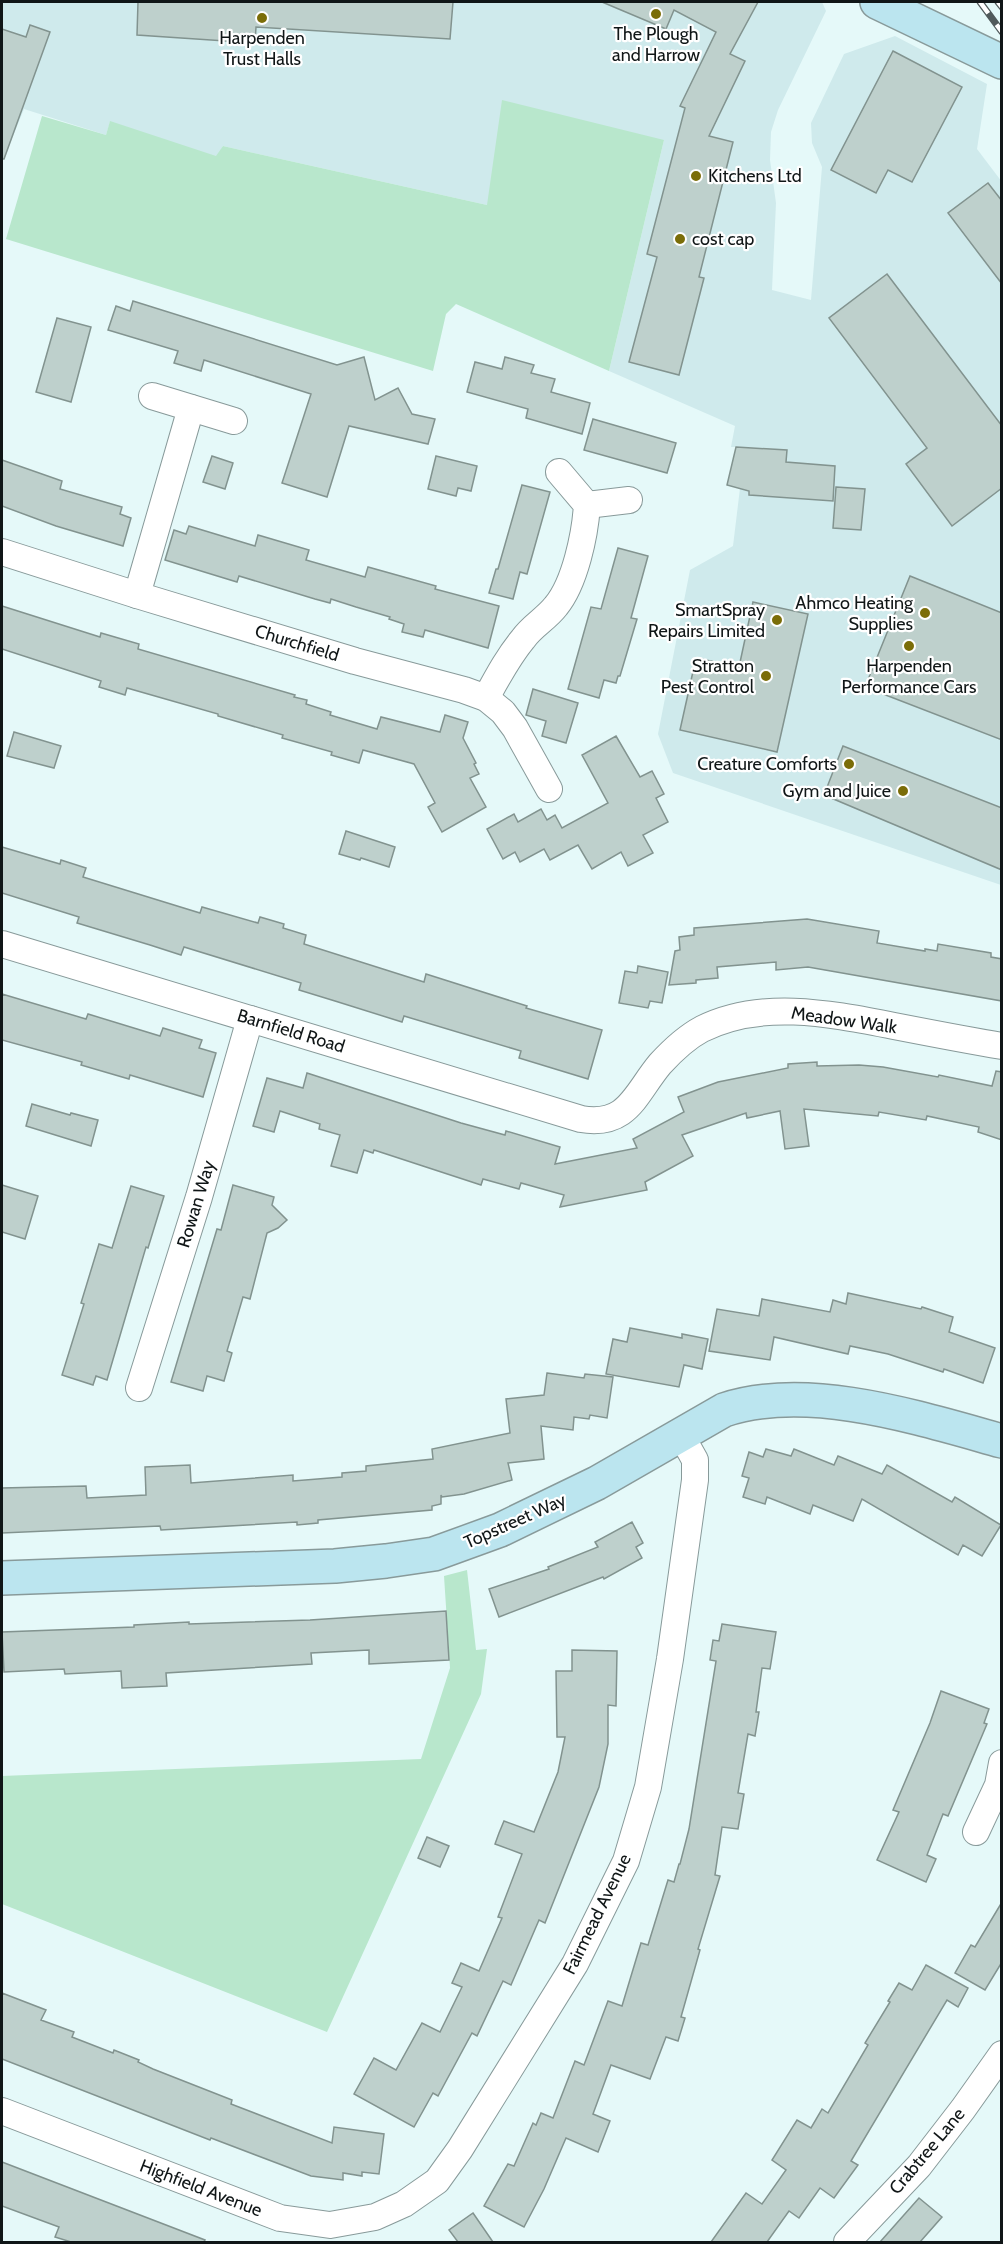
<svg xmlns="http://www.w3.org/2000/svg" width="1003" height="2244" font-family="Cabin,sans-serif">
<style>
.built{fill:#cfeaec}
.green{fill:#b8e7cc}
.building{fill:#bed0cc;stroke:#82938f;stroke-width:1.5}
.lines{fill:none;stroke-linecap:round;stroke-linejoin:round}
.street-casing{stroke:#889a9a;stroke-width:28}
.secondary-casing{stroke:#889a9a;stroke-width:36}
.street{stroke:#fff;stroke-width:26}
.secondary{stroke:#bbe5ef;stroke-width:33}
.rail-casing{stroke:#505a5b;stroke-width:7}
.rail{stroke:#fff;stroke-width:4.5;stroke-dasharray:14;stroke-linecap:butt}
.poi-dot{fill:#7b6d08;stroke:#fff;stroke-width:2}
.labels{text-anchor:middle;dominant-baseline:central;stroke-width:4.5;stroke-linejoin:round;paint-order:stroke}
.poi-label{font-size:18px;fill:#101617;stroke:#fff;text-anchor:end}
.street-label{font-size:18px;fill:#101617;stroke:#fff}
</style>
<rect width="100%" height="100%" fill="#e5f9f9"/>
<polygon class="built" points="2,2 822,2 826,11 778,110 771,132 770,160 776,203 772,290 811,300 822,167 812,143 811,123 844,54 895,36 987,84 977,149 1002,182 1001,885 673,773 658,734 690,570 733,546 745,447 731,447 735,426 609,371 664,140 487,205 223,146 217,157 110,122 106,135 24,109 7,151 2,149"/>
<g class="green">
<polygon points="502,100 664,140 609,371 456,304 446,314 433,371 6,239 42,116 106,135 110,121 216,156 223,146 487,205"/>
<polygon points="467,1570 476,1650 487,1649 481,1694 327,2032 2,1904 2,1776 421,1759 450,1668 444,1576"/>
</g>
<g class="building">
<polygon points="138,2 453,2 450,39 256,27 255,43 137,35"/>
<polygon points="602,2 758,2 730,54 745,61 709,136 733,142 699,277 704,278 679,375 629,362 657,257 647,254 685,108 680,106 716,32 674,10 666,29"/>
<polygon points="30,25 50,32 4,159 2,159 2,29 26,37"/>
<polygon points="893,51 962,87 912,182 888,170 876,193 831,170"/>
<polygon points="988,183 1002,201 1002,284 948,213"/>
<polygon points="887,274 1002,426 1002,488 952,526 906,464 927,448 829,318"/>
<polygon points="133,301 337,365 364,357 375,400 398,388 412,414 435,419 428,444 349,426 327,497 282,483 311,394 204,360 201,371 174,363 178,351 108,330 116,306 130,311"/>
<polygon points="57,318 91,327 71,402 36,392"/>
<polygon points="505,357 534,365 531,373 555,379 551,392 590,403 582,434 526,418 528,409 467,392 475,362 502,369"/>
<polygon points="593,419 676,443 667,473 584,450"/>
<polygon points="736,447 787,450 786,462 835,466 833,501 749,495 749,491 727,485"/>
<polygon points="212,456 233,463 225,489 203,482"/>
<polygon points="436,456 477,466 471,491 458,488 456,496 428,489"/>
<polygon points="2,460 62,481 60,489 122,507 120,514 131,518 123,546 56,526 2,506"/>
<polygon points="522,485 550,492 527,574 520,572 513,599 489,593 496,569 498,569"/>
<polygon points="836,487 865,489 861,530 833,528"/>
<polygon points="189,526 255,546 258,535 309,550 306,560 365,577 368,567 436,586 435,589 499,606 488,648 425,630 423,637 402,632 404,624 389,619 390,617 356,607 331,599 330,603 315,599 239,576 237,582 165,560 174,530 186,534"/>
<polygon points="618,548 648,556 631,618 637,619 620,676 618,676 616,683 604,680 599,698 568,689 591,607 601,609"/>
<polygon points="910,576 1002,613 1002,740 865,687"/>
<polygon points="753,602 808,614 777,752 680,730 696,658 739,667"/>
<polygon points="2,606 100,637 101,633 139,644 138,649 295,695 294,697 307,700 306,704 331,712 330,715 377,729 381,717 440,732 445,715 468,722 463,738 476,763 474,764 479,774 470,778 486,807 442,832 428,807 435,803 414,764 363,750 359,763 331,755 332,752 282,738 283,735 218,716 218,714 127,688 125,695 99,687 101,681 2,649"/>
<polygon points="533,689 578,703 566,743 542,736 546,721 526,715"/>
<polygon points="14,732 61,746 54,768 7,756"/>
<polygon points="616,736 640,777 652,771 664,794 656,798 668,822 643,835 653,853 628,866 621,852 592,869 578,845 550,860 544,849 520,862 515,852 503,859 487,829 514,814 518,822 541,809 547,820 555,815 562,828 608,803 582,755"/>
<polygon points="843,746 1002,808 1002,870 824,795"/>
<polygon points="346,831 395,847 389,867 361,858 360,860 339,854"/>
<polygon points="2,847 60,864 61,860 86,868 83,877 200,913 202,907 258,923 260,917 284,924 283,928 306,935 304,944 424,982 426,974 527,1006 526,1008 602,1030 588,1079 519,1058 521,1051 404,1016 402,1022 335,1001 299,990 301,983 184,947 181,955 150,945 77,923 79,917 2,893"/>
<polygon points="807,919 879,931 877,943 925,951 925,949 937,951 938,944 991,953 991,957 1002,959 1002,1001 808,967 776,970 776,962 717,967 718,978 696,980 696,983 669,985 675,951 680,950 679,937 694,935 694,928"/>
<polygon points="638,966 668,972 662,1003 650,1001 648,1008 619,1003 625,971 637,973"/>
<polygon points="2,994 86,1019 88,1014 160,1036 163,1028 202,1040 199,1048 216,1053 203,1097 130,1075 129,1079 81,1065 82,1062 2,1040"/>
<polygon points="817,1062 817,1066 859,1065 883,1067 938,1077 939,1075 992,1086 996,1071 1002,1072 1002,1140 978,1132 979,1127 927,1116 926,1120 879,1112 878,1116 804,1109 809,1146 785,1149 780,1111 747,1118 746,1113 682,1135 693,1156 645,1182 647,1190 560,1207 564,1195 521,1183 519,1189 483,1179 481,1185 374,1150 373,1153 364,1150 357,1173 331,1166 340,1135 319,1129 320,1124 280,1111 274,1132 253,1126 267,1078 303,1088 307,1073 461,1123 505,1135 506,1131 560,1147 555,1164 637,1148 633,1139 684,1112 678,1097 718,1082 788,1068 788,1064"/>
<polygon points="32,1104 70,1115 71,1113 98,1120 91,1146 26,1126"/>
<polygon points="2,1185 38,1196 25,1239 2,1232"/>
<polygon points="233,1185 274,1197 272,1205 287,1220 278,1228 267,1233 250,1299 243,1297 227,1351 232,1353 224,1381 207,1376 203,1391 171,1382 217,1229 221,1230"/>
<polygon points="131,1186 164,1196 148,1248 146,1247 107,1380 96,1376 93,1385 62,1375 84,1304 81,1303 99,1244 112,1248"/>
<polygon points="848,1293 921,1309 922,1307 953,1317 949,1332 995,1348 983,1383 944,1369 943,1372 888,1354 850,1346 848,1354 774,1337 770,1360 709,1351 717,1309 759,1316 762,1299 830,1312 833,1300 846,1304"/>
<polygon points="630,1328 682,1338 682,1334 708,1339 702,1369 684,1365 679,1387 606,1374 613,1339 627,1342"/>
<polygon points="547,1373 584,1378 585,1374 613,1377 607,1418 590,1415 589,1419 574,1417 573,1430 541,1426 544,1459 508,1463 512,1480 464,1494 442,1497 441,1495 441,1504 432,1506 432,1510 318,1520 318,1523 297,1525 297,1522 161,1530 160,1526 2,1533 2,1488 86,1486 87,1498 146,1495 145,1467 190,1465 191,1483 293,1475 293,1481 342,1477 342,1473 366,1471 366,1466 433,1459 432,1449 510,1433 506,1399 544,1395"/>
<polygon points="766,1449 791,1456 794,1449 834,1465 838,1456 882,1474 887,1465 952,1502 955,1497 1001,1525 982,1556 963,1545 958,1555 862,1499 853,1521 813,1505 810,1514 767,1497 765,1504 743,1497 749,1478 742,1476 749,1452 763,1457"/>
<polygon points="632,1522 643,1543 636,1547 642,1558 604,1579 603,1577 499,1617 489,1589 549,1569 548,1567 598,1547 595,1542"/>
<polygon points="446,1611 449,1660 369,1664 369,1650 311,1653 312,1664 166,1673 167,1686 122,1688 121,1671 65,1674 64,1669 4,1672 2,1632 134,1627 134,1625 189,1622 189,1624 310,1620"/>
<polygon points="722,1624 776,1632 770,1669 762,1668 756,1712 759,1712 755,1736 748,1734 738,1793 744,1794 738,1829 722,1827 715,1875 720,1876 698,1949 700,1950 681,2017 685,2018 678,2041 666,2037 650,2079 611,2065 593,2114 610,2121 598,2152 566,2138 544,2189 524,2227 484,2206 508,2164 514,2166 533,2123 536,2125 541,2113 553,2118 575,2061 584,2065 608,2001 622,2006 641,1943 648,1945 668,1880 674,1882 679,1864 680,1864 689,1829 716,1661 710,1660 713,1640 719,1641"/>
<polygon points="572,1650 617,1651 616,1706 608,1705 608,1744 599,1787 545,1923 539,1920 511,1985 503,1981 477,2036 472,2033 438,2096 433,2093 414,2127 354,2094 374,2058 396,2070 422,2023 440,2032 462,1987 452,1983 461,1963 479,1971 502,1918 498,1917 522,1854 495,1844 499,1833 504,1821 534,1832 558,1772 565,1737 557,1737 556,1671 572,1671"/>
<polygon points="941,1691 989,1709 984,1723 987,1724 948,1816 943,1814 927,1855 936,1859 926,1882 877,1860 899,1812 893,1810 930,1723"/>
<polygon points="427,1837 449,1846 440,1867 418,1858"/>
<polygon points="1002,1902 1002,1962 985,1990 955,1973 971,1945 975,1947"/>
<polygon points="926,1965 968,1988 958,2007 947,2000 851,2161 858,2165 834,2198 820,2188 799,2218 789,2211 767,2242 711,2242 746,2193 762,2204 786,2170 772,2160 797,2120 811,2128 822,2109 828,2113 868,2045 865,2043 890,2002 888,2001 899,1983 912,1990"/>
<polygon points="2,1993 46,2010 41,2020 74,2032 72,2037 113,2053 114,2050 139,2060 138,2062 153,2069 232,2100 231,2104 332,2143 334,2127 384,2134 379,2174 362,2172 362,2176 343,2173 343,2180 311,2176 211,2138 210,2140 2,2059"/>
<polygon points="2,2162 205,2240 204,2242 71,2242 55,2237 59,2227 2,2206"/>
<polygon points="919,2198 942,2217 920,2242 880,2242"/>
<polygon points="473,2213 493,2242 458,2242 449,2230"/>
</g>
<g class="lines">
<g class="street-casing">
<g id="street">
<polyline points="152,396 234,421"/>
<polyline points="587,505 629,500"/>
<polyline points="2,552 137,595 355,661 464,690 486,698 503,712 515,728 549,789"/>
<polyline points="137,595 191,408"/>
<path d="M486 698C497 678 508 657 523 639 532 626 546 619 556 606 575 583 585 535 587 505L559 472"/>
<path d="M2 944 581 1119C628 1127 635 1094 660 1064 671 1052 687 1037 702 1029 762 999 832 1014 894 1026 930 1033 966 1040 1002 1046"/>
<polyline points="139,1388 199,1197 250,1019"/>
<polyline points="976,1832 998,1785 1002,1763"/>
<polyline points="2,2111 280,2218 330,2225 375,2217 404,2204 437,2181 460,2149 575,1964 626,1861 648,1787 670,1659 695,1480 695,1460 681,1435"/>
<polyline points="847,2242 919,2166 963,2109 1002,2054"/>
</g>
</g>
<g class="secondary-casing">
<g id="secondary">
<polyline points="877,2 1002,62"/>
<path d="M2 1578 335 1566 386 1561 434 1554 500 1530 597 1483 724 1410C808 1382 919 1418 1002 1441"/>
</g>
</g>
<use href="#street" class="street"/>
<use href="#secondary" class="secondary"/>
<g class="rail-casing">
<g id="rail">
<polyline points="980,2 1002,32"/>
<polyline points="998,2 1002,7"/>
</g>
</g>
<use href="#rail" class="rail"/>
</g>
<g class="poi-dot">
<circle cx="656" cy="14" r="6"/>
<circle cx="262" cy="18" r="6"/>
<circle cx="696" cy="176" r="6"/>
<circle cx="680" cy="239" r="6"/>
<circle cx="925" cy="613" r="6"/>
<circle cx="777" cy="620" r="6"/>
<circle cx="909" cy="646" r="6"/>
<circle cx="766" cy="676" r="6"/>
<circle cx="849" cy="764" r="6"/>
<circle cx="903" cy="791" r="6"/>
</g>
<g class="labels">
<g class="poi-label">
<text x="656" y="34" text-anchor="middle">The Plough<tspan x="656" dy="21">and Harrow</tspan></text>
<text x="262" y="38" text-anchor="middle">Harpenden<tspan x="262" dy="21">Trust Halls</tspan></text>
<text x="708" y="176" text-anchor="start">Kitchens Ltd</text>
<text x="692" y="239" text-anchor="start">cost cap</text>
<text x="913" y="603">Ahmco Heating<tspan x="913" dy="21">Supplies</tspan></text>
<text x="765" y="610">SmartSpray<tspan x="765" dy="21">Repairs Limited</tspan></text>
<text x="754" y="666">Stratton<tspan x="754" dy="21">Pest Control</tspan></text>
<text x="909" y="666" text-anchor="middle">Harpenden<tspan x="909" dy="21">Performance Cars</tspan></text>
<text x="837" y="764">Creature Comforts</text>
<text x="891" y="791">Gym and Juice</text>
</g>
<g class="street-label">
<text transform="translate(297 643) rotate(17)">Churchfield</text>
<text transform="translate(844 1020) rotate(8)">Meadow Walk</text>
<text transform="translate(291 1031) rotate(17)">Barnfield Road</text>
<text transform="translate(196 1204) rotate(-73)">Rowan Way</text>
<text transform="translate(515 1521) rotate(-24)">Topstreet Way</text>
<text transform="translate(597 1914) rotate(-64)">Fairmead Avenue</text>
<text transform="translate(927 2151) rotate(-50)">Crabtree Lane</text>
<text transform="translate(201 2188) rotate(21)">Highfield Avenue</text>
</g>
</g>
<rect width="1003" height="2244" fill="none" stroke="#101617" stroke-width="6"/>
</svg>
